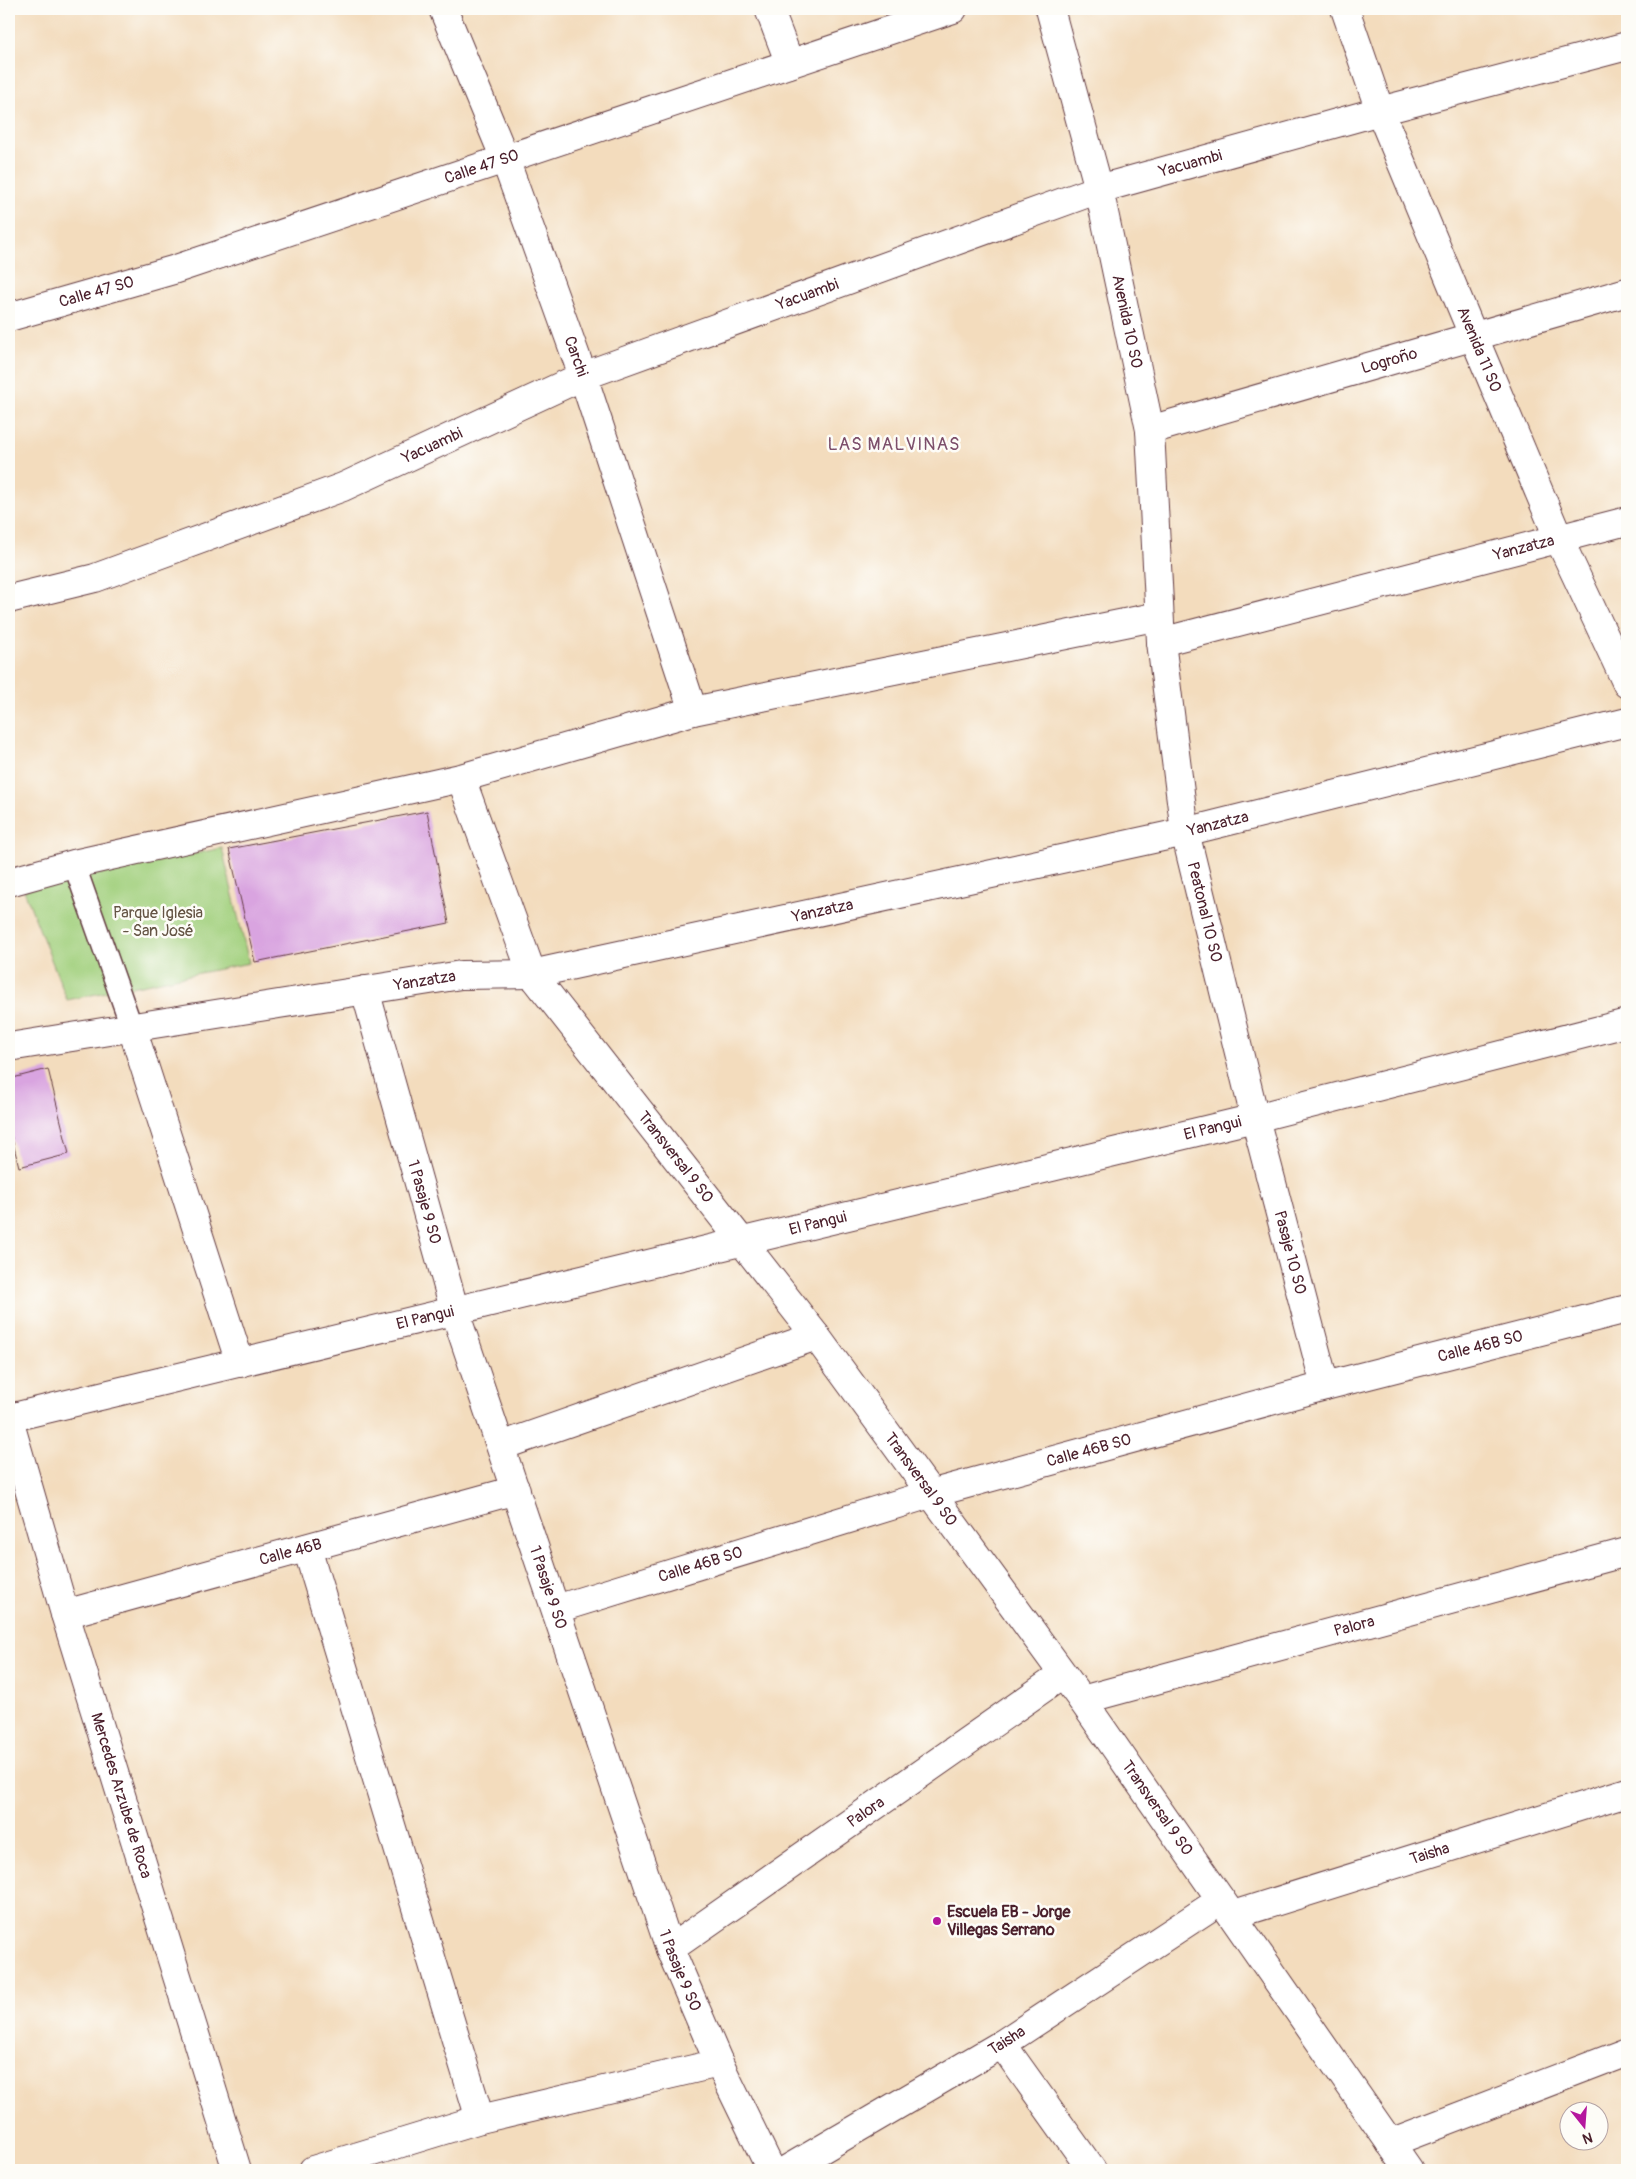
<svg xmlns="http://www.w3.org/2000/svg" width="1636" height="2179" font-family="Pangolin,sans-serif">
<style>
.green{fill:#a2d07e;stroke:#767854}
.building{fill:#d9a4e0}
.lines{fill:none;stroke-linecap:round;stroke-linejoin:round}
.service-casing{stroke:#633b41;stroke-width:24}
.minor-casing{stroke:#633b41;stroke-width:30}
.service{stroke:#fff;stroke-width:21}
.minor{stroke:#fff;stroke-width:28}
.poi-dot{fill:#b5179e;stroke:#fdfcf7;stroke-width:2}
.labels{text-anchor:middle;dominant-baseline:central;stroke-width:5;stroke-linejoin:round;paint-order:stroke}
.street-label{font-size:16px;fill:#4a1f2b;stroke:#fdfcf7}
.park-label{font-size:16px;fill:#645444;stroke:#fdfcf7}
.poi-label{font-size:16px;font-weight:bold;fill:#4a1f2b;stroke:#fdfcf7;text-anchor:start}
.neighbourhood-label{font-size:18px;letter-spacing:1px;fill:#7c4e6a;stroke:#fdfcf7}
</style>
<rect width="100%" height="100%" fill="#fdfcf7"/>
<filter id="ink" filterUnits="userSpaceOnUse"><feTurbulence type="fractalNoise" baseFrequency=".02" numOctaves="2"/><feDisplacementMap in="SourceGraphic" scale="10" xChannelSelector="R" yChannelSelector="G"/><feConvolveMatrix kernelMatrix="1 2 1 2 8 2 1 2 1" color-interpolation-filters="sRGB"/></filter>
<filter id="wash" filterUnits="userSpaceOnUse"><feTurbulence type="fractalNoise" baseFrequency=".0096" numOctaves="4" result="noise"/><feDisplacementMap in="SourceGraphic" scale="20" xChannelSelector="R" yChannelSelector="G"/><feGaussianBlur stdDeviation="1.12" result="paint"/><feColorMatrix in="noise" values="0 0 0 0 0 0 0 0 0 0 0 0 0 0 0 0 0 1.4 0 .05"/><feComposite in="paint" operator="in"/></filter>
<g filter="url(#wash)">
<rect width="100%" height="100%" fill="#f3dcbd"/>
<polygon class="green" points="222,848 249,963 67,1000 24,890"/>
<g id="blocks">
<g class="building">
<polygon points="427,811 449,923 255,962 229,849"/>
<polygon points="48,1069 69,1154 19,1167 9,1127 9,1079"/>
</g>
</g>
</g>
<g filter="url(#ink)">
<use href="#blocks" fill-opacity="0" stroke="#633b41" stroke-width="1"/>
<g class="lines">
<g class="service-casing">
<polyline id="service" points="74,864 132,1028"/>
</g>
<g class="minor-casing">
<g id="minor">
<path id="s1" d="M443 9 505 159 583 376 693 711"/>
<polyline points="769,9 790,64"/>
<path id="s2" d="M1050 9 1099 189 1150 430 1161 642 1185 832 1255 1118 1325 1386"/>
<path id="s3" d="M1345 9 1380 111 1473 335 1558 537 1627 684"/>
<path id="s4" d="M9 317 173 270 953 9"/>
<path id="s5" d="M1150 430 1627 292"/>
<path id="s6" d="M9 599 95 578 343 487 583 376 1099 189 1380 111 1627 46"/>
<path id="s7" d="M1161 642 1627 521"/>
<path id="s8" d="M461 778 532 974 816 1336 1082 1700 1409 2170"/>
<polyline points="9,882 74,864 461,778 693,711 1159,616"/>
<path id="s9" d="M365 990 455 1312 670 1949 719 2063 771 2170"/>
<polyline points="132,1028 240,1363"/>
<path id="s10" d="M9 1047 461 975 532 974 1185 832 1627 722"/>
<path id="s11" d="M9 1418 1255 1118 1627 1023"/>
<path id="s12" d="M9 1420 65 1614 237 2170"/>
<polyline points="501,1446 816,1336"/>
<polyline points="307,1548 480,2119"/>
<path id="s13" d="M556 1609 930 1494 1325 1386 1627 1309"/>
<path id="s14" d="M65 1614 516 1490"/>
<path id="s15" d="M1082 1700 1627 1552"/>
<path id="s16" d="M1233 1915 1627 1792"/>
<path id="s17" d="M670 1949 1062 1675"/>
<polyline points="1002,2044 1092,2170"/>
<polyline points="1390,2143 1627,2052"/>
<polyline points="313,2170 480,2119 719,2063"/>
<path id="s18" d="M786 2170 1002 2044 1221 1900"/>
</g>
</g>
<use href="#service" class="service"/>
<use href="#minor" class="minor"/>
</g>
</g>
<circle class="poi-dot" cx="937" cy="1921" r="5"/>
<g class="labels">
<g class="street-label">
<text stroke="none"><textPath href="#s6" startOffset="1261">Yacuambi</textPath></text>
<text stroke="none"><textPath href="#s4" startOffset="496">Calle 47 SO</textPath></text>
<text stroke="none"><textPath href="#s4" startOffset="91">Calle 47 SO</textPath></text>
<text stroke="none"><textPath href="#s6" startOffset="856">Yacuambi</textPath></text>
<text stroke="none"><textPath href="#s2" startOffset="322">Avenida 10 SO</textPath></text>
<text stroke="none"><textPath href="#s3" startOffset="366">Avenida 11 SO</textPath></text>
<text stroke="none"><textPath href="#s1" startOffset="372">Carchi</textPath></text>
<text stroke="none"><textPath href="#s5" startOffset="249">Logroño</textPath></text>
<text stroke="none"><textPath href="#s6" startOffset="451">Yacuambi</textPath></text>
<text stroke="none"><textPath href="#s7" startOffset="375">Yanzatza</textPath></text>
<text stroke="none"><textPath href="#s10" startOffset="1231">Yanzatza</textPath></text>
<text stroke="none"><textPath href="#s10" startOffset="826">Yanzatza</textPath></text>
<text stroke="none"><textPath href="#s2" startOffset="919">Peatonal 10 SO</textPath></text>
<text stroke="none"><textPath href="#s10" startOffset="421">Yanzatza</textPath></text>
<text stroke="none"><textPath href="#s11" startOffset="1238">El Pangui</textPath></text>
<text stroke="none"><textPath href="#s8" startOffset="441">Transversal 9 SO</textPath></text>
<text stroke="none"><textPath href="#s9" startOffset="220">1 Pasaje 9 SO</textPath></text>
<text stroke="none"><textPath href="#s11" startOffset="832">El Pangui</textPath></text>
<text stroke="none"><textPath href="#s2" startOffset="1270">Pasaje 10 SO</textPath></text>
<text stroke="none"><textPath href="#s11" startOffset="428">El Pangui</textPath></text>
<text stroke="none"><textPath href="#s13" startOffset="961">Calle 46B SO</textPath></text>
<text stroke="none"><textPath href="#s13" startOffset="556">Calle 46B SO</textPath></text>
<text stroke="none"><textPath href="#s8" startOffset="846">Transversal 9 SO</textPath></text>
<text stroke="none"><textPath href="#s14" startOffset="234">Calle 46B</textPath></text>
<text stroke="none"><textPath href="#s13" startOffset="151">Calle 46B SO</textPath></text>
<text stroke="none"><textPath href="#s9" startOffset="625">1 Pasaje 9 SO</textPath></text>
<text stroke="none"><textPath href="#s15" startOffset="282">Palora</textPath></text>
<text stroke="none"><textPath href="#s12" startOffset="392">Mercedes Arzube de Roca</textPath></text>
<text stroke="none"><textPath href="#s8" startOffset="1251">Transversal 9 SO</textPath></text>
<text stroke="none"><textPath href="#s17" startOffset="239">Palora</textPath></text>
<text stroke="none"><textPath href="#s16" startOffset="206">Taisha</textPath></text>
<text stroke="none"><textPath href="#s9" startOffset="1030">1 Pasaje 9 SO</textPath></text>
<text stroke="none"><textPath href="#s18" startOffset="256">Taisha</textPath></text>
</g>
<g class="park-label">
<text x="158" y="913">Parque Iglesia<tspan x="158" dy="18">- San José</tspan></text>
</g>
<g class="poi-label">
<text x="947" y="1912">Escuela EB - Jorge<tspan x="947" dy="18">Villegas Serrano</tspan></text>
</g>
<g class="neighbourhood-label">
<text x="894" y="444">LAS MALVINAS</text>
</g>
</g>
<rect width="1636" height="2179" fill="none" stroke="#fdfcf7" stroke-width="30"/>
<g transform="translate(1584 2126) rotate(163)"><circle r="24" fill="#fdfcf7" stroke="#b5a4a5"/>
<path d="M0-4L9 19L0 12L-9 19Z" fill="#b5179e"/>
<text y="-8" font-size="14" font-weight="bold" text-anchor="middle" fill="#4a1f2b">N</text>
</g>
</svg>
